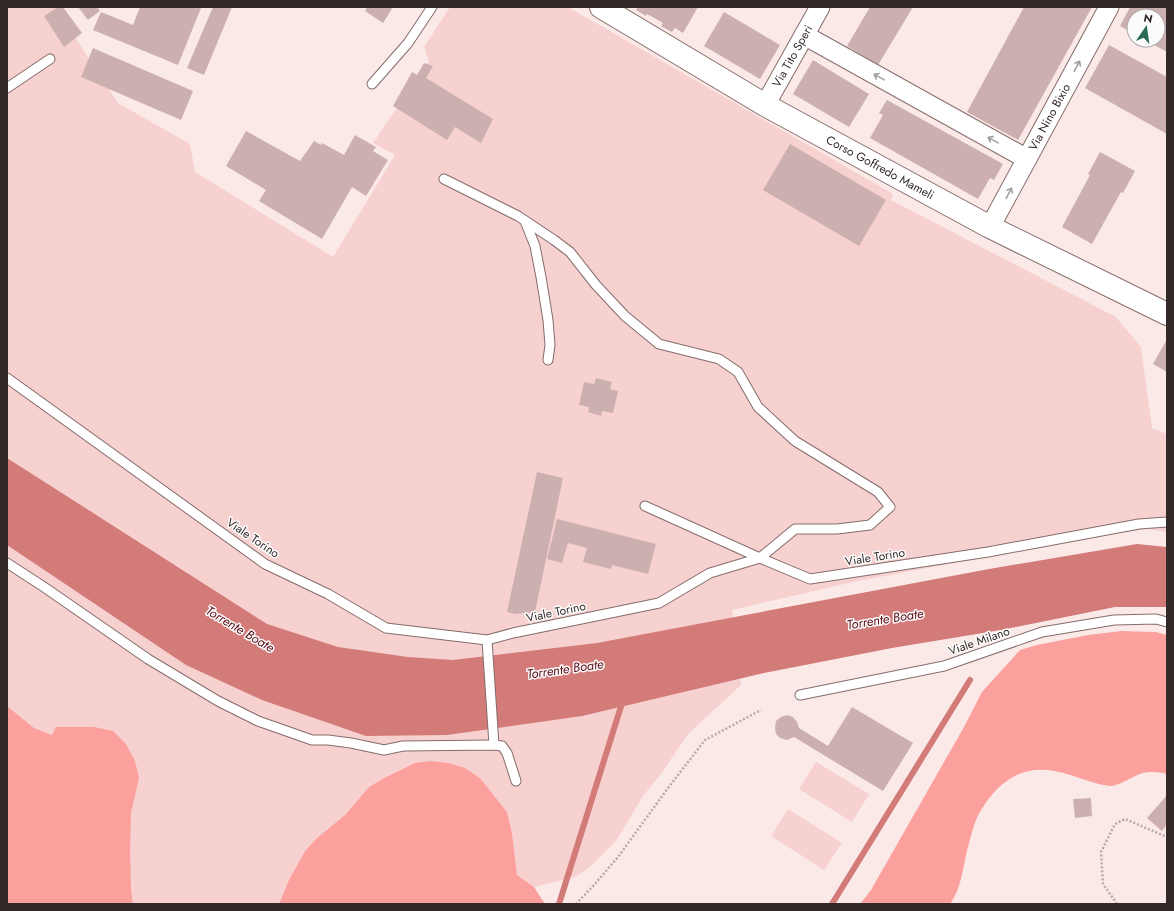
<svg xmlns="http://www.w3.org/2000/svg" width="1174" height="911" font-family="Jost,sans-serif">
<style>
.green{fill:#f7d1cf}
.forest{fill:#fba09d}
.water{fill:#d37b79}
.lines{fill:none;stroke-linecap:round;stroke-linejoin:round}
.stream{stroke:#d37b79;stroke-width:6}
.building{fill:#ccb0af}
.lane-casing{stroke:#856c6b;stroke-width:11}
.street-casing{stroke:#856c6b;stroke-width:21}
.primary-casing{stroke:#856c6b;stroke-width:24}
.path{stroke:#b8a8a8;stroke-width:2.5;stroke-dasharray:2 2;stroke-linecap:butt}
.lane{stroke:#fff;stroke-width:9}
.street{stroke:#fff;stroke-width:19}
.primary{stroke:#fff;stroke-width:22}
.oneway{stroke:#a49f9f}
.labels{text-anchor:middle;dominant-baseline:central;stroke-width:3;stroke-linejoin:round;paint-order:stroke}
.street-label{font-size:12px;fill:#342929;stroke:#fbfbfb}
.water-label{font-size:13px;font-style:italic;fill:#5c0b15;stroke:#fbfbfb}
</style>
<rect width="100%" height="100%" fill="#fbe9e8"/>
<g class="green">
<path d="M7 7H55L118 103 190 144 195 172 333 257 395 155 373 143 429 61 424 47 450 7H568L893 194 891 200 1116 317 1141 347 1152 428 1167 434V532L1147 529 1104 535 853 582 732 610 741 685 689 733 660 775 643 796 616 841 589 868 575 877 534 887 517 875 512 833 507 812 480 778 465 768 415 763 384 778 369 787 345 815 317 838 305 851 289 880 279 904H133C129 875 128 843 131 814 132 802 136 790 139 778L52 735 34 728 7 706Z"/>
<polygon points="816,762 869,794 852,822 799,789"/>
<polygon points="788,809 842,843 824,870 771,836"/>
</g>
<g class="forest">
<path d="M1121 631 1156 632 1167 635V774C1159 772 1148 771 1140 774 1132 777 1117 787 1109 786 1088 783 1069 772 1048 770 1016 767 995 786 980 812 974 822 971 836 968 847 963 865 962 888 950 904H860L871 890 964 727 982 692 1020 650 1037 645 1088 635Z"/>
<polygon points="7,706 34,728 52,735 56,727 94,727 113,731 126,744 135,761 139,778 131,813 130,850 131,888 133,904 7,904"/>
<polygon points="431,761 448,763 465,768 480,778 507,812 512,833 517,875 534,887 545,904 279,904 289,880 305,851 317,838 345,815 369,787 384,778 415,763"/>
</g>
<polygon class="water" points="7,458 267,624 338,647 408,657 453,660 597,643 989,569 1137,544 1167,547 1167,607 1115,607 1001,630 892,648 764,673 582,716 447,735 366,736 262,700 186,665 7,545"/>
<g class="lines">
<g class="stream">
<polyline points="559,904 623,700"/>
<polyline points="832,904 970,680"/>
</g>
</g>
<g class="building">
<polygon points="58,7 63,7 82,33 64,47 44,16"/>
<polygon points="78,7 97,7 100,11 88,20"/>
<polygon points="140,7 198,7 201,8 178,65 93,30 101,12 133,25"/>
<polygon points="213,7 232,7 204,75 187,68"/>
<polygon points="367,7 393,7 383,23 365,11"/>
<polygon points="638,7 698,7 683,33 675,28 672,32 661,26 663,23 647,14 646,16 636,10"/>
<polygon points="870,7 913,7 878,65 847,46"/>
<polygon points="1024,7 1092,7 1018,140 967,112"/>
<polygon points="1130,7 1167,7 1167,52 1145,40 1158,40 1158,16 1134,16 1134,34 1120,26"/>
<polygon points="724,12 780,45 760,79 704,46"/>
<polygon points="1109,45 1167,77 1167,134 1085,88"/>
<polygon points="93,48 193,91 181,120 81,77"/>
<polygon points="813,60 869,94 849,127 793,94"/>
<polygon points="424,63 433,66 426,78 493,119 481,143 455,127 447,140 393,106 412,72 417,75"/>
<polygon points="887,100 1003,164 994,180 990,178 978,199 870,138 883,115 879,113"/>
<polygon points="246,131 300,161 314,141 321,145 322,143 344,155 355,135 376,147 373,151 388,160 366,196 352,187 322,239 259,201 266,190 226,166"/>
<polygon points="790,144 886,200 859,246 763,190"/>
<polygon points="1100,152 1135,171 1123,193 1121,192 1092,244 1062,227 1090,175 1088,174"/>
<polygon points="1166,341 1167,342 1167,372 1153,364"/>
<polygon points="596,378 612,382 610,389 618,391 613,413 602,411 601,416 588,412 589,407 579,405 584,382 594,384"/>
<polygon points="537,472 563,478 535,612 516,614 507,612"/>
<polygon points="557,519 656,544 648,574 612,565 611,569 583,562 587,548 568,543 562,563 547,559"/>
<polygon points="852,707 913,743 883,791 794,737 787,740 780,738 776,734 775,728 776,721 781,717 787,715 793,717 797,722 799,728 828,746"/>
<polygon points="1167,795 1167,824 1162,831 1147,818"/>
<polygon points="1091,798 1092,816 1075,818 1073,799"/>
</g>
<g class="lines">
<g class="lane-casing">
<g id="lane">
<polyline points="372,84 408,43 432,7"/>
<polyline points="7,88 50,59"/>
<polyline points="444,179 518,216 554,240 570,252 596,285 625,316 659,344 719,359 738,372 758,407 795,441 878,492 890,507 870,525 837,529 795,529 760,558 645,506"/>
<polyline points="525,221 535,246 541,277 548,320 550,345 548,360"/>
<polyline points="7,378 265,564 328,594 386,628 487,640 513,633 659,603 710,573 760,558 810,579 988,552 1139,524 1167,522"/>
<polyline points="7,563 44,587 148,659 218,701 258,721 312,740 328,740 351,743 384,750 403,746 494,745 502,746 507,753 516,781"/>
<polyline points="487,640 494,745"/>
<polyline points="800,695 944,666 1042,632 1114,620 1156,619 1167,622"/>
</g>
</g>
<g class="street-casing">
<g id="street">
<polyline points="804,35 1027,159"/>
<path id="s1" d="M765 105 820 7"/>
<path id="s2" d="M990 227 1109 7"/>
</g>
</g>
<g class="primary-casing">
<g id="primary">
<path id="s3" d="M601 7 765 105 990 227 1167 314"/>
</g>
</g>
<g class="path">
<polyline points="576,904 594,885 618,857 668,788 705,740 761,710"/>
<polyline points="1117,904 1103,884 1101,852 1115,824 1125,819 1167,837"/>
</g>
<use href="#lane" class="lane"/>
<use href="#street" class="street"/>
<use href="#primary" class="primary"/>
</g>
<defs><path id="oneway-shaft" d="M-6 0H5M1.5-3L5.5 0L1.5 3" fill="none" stroke-width="1.6" stroke-linecap="round" stroke-linejoin="round"/></defs>
<g class="oneway">
<use href="#oneway-shaft" transform="translate(1077 66) rotate(-62)"/>
<use href="#oneway-shaft" transform="translate(879 77) rotate(-151)"/>
<use href="#oneway-shaft" transform="translate(993 140) rotate(-151)"/>
<use href="#oneway-shaft" transform="translate(1009 193) rotate(-62)"/>
</g>
<g class="labels">
<g class="street-label">
<text stroke="none"><textPath href="#s1" startOffset="56">Via Tito Speri</textPath></text>
<text stroke="none"><textPath href="#s2" startOffset="125">Via Nino Bixio</textPath></text>
<text stroke="none"><textPath href="#s3" startOffset="322">Corso Goffredo Mameli</textPath></text>
<text transform="translate(253 538) rotate(34)">Viale Torino</text>
<text transform="translate(875 557) rotate(-9)">Viale Torino</text>
<text transform="translate(556 612) rotate(-12)">Viale Torino</text>
<text transform="translate(979 641) rotate(-19)">Viale Milano</text>
</g>
<g class="water-label">
<text transform="translate(885 619) rotate(-9)">Torrente Boate</text>
<text transform="translate(240 629) rotate(31)">Torrente Boate</text>
<text transform="translate(565 669) rotate(-8)">Torrente Boate</text>
</g>
</g>
<rect width="1174" height="911" fill="none" stroke="#342929" stroke-width="16"/>
<g transform="translate(1146 28) rotate(13)"><circle r="19" fill="#fbfbfb" stroke="#aba7a7"/>
<path d="M0-3L7 15L0 10L-7 15Z" fill="#2a6a58"/>
<text y="-6" font-size="11" font-weight="bold" text-anchor="middle" fill="#342929">N</text>
</g>
</svg>
